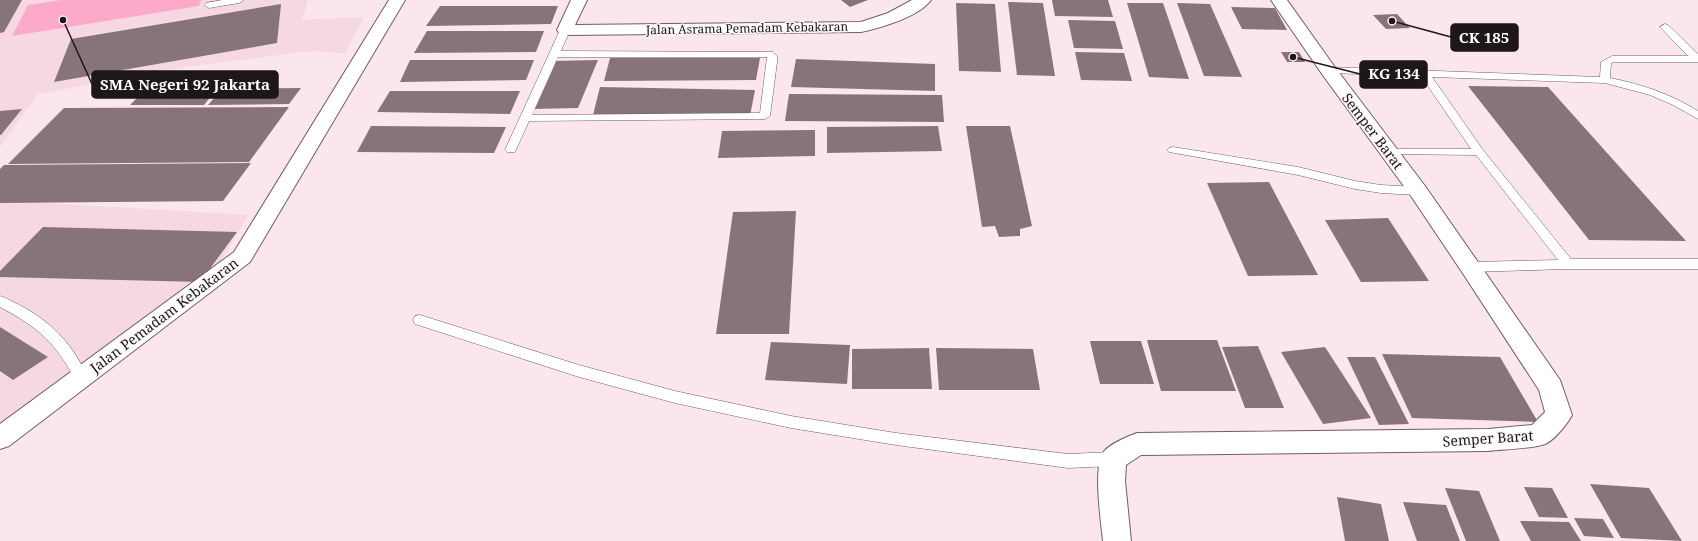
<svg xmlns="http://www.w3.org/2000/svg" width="1698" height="541" font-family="'Noto Serif',serif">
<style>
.built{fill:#f6d8e3}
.green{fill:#fca9ca}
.building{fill:#87747b}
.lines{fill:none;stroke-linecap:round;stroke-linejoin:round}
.lane-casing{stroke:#705e64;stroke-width:1}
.street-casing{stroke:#705e64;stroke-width:2}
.secondary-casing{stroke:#705e64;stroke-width:2}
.lane{fill:#fff;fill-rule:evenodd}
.street{fill:#fff;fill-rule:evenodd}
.secondary{fill:#fff;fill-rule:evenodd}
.labels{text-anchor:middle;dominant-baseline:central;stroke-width:3;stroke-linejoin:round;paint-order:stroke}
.far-street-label{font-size:12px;fill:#1e171a;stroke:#fdf8fa}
.street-label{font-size:14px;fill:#1e171a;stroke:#fdf8fa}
.leader{fill:none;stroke:#1e171a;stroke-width:1.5}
.callout-dot{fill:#1e171a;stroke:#fdf8fa;stroke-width:1.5}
.callout{fill:#1e171a;stroke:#1e171a;stroke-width:1.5}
.callout-label{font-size:15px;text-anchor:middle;font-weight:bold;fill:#fff}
</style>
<rect width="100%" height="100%" fill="#fbe6ee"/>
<g class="built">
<polygon points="0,0 308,0 302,20 364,17 345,53 312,51 185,67 38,94 0,147"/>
<polygon points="0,200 248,215 217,268 0,427"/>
</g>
<polygon class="green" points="61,0 201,0 199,6 12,36 28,5"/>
<g class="building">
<polygon points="0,0 22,0 4,32 0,33"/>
<polygon points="841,0 868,0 850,7"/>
<polygon points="1052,0 1108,0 1113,17 1055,16"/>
<polygon points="1008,2 1043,3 1055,76 1017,75"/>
<polygon points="956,3 995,4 1001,72 959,71"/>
<polygon points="1127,3 1163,3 1189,79 1149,77"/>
<polygon points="1177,3 1210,4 1242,77 1204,76"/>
<polygon points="281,4 277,43 54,82 71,39"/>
<polygon points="440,6 558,6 551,24 426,26"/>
<polygon points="1231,7 1275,8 1287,30 1242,29"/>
<polygon points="1397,14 1410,28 1386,29 1373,15"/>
<polygon points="1068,20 1115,21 1123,49 1074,48"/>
<polygon points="427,31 544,31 536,52 414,53"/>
<polygon points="1075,52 1124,53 1132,81 1081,80"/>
<polygon points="1281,52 1299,52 1305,62 1287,62"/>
<polygon points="610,58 760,58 756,80 604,81"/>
<polygon points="796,59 935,64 935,91 791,87"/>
<polygon points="410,60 534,60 526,80 400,82"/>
<polygon points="598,60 578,108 532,109 553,61"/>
<polygon points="1468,86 1548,87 1686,241 1589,240"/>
<polygon points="600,87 755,90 750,116 593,115"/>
<polygon points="301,88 289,104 208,105 222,89"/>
<polygon points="390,91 520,91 510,114 377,112"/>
<polygon points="213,94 204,105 130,105 140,95"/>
<polygon points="789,94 942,95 944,122 785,121"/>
<polygon points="289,107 249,162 8,164 64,108"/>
<polygon points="22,109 1,135 0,135 0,111"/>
<polygon points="371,126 506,127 494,153 357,152"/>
<polygon points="938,126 942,151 827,153 827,127"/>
<polygon points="966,126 1010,126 1032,226 1020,229 1020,236 999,237 995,226 982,227"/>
<polygon points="815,130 815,156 718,158 722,131"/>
<polygon points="251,163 223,201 0,203 0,169 4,165"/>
<polygon points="1269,182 1318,275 1248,276 1207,183"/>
<polygon points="796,211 789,334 716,334 733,212"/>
<polygon points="1388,218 1429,281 1361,282 1325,220"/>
<polygon points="43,227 237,232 200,282 0,277 0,271"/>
<polygon points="0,327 48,357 13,380 0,371"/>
<polygon points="1147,340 1217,340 1236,391 1161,391"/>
<polygon points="1090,341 1141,341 1154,384 1100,384"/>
<polygon points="771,342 850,345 847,384 765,380"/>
<polygon points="1258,346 1284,408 1245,408 1222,347"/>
<polygon points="1325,347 1371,418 1323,424 1281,352"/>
<polygon points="929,348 932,389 852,389 852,349"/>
<polygon points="936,348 1033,349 1040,390 939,390"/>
<polygon points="1382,354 1500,357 1538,422 1412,418"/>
<polygon points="1347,357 1375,357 1409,424 1379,425"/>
<polygon points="1590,484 1649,488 1682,541 1621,538"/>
<polygon points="1524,487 1552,488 1568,518 1539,517"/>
<polygon points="1445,488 1479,491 1500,541 1466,541"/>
<polygon points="1337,497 1381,504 1389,541 1345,541"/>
<polygon points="1403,502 1446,505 1460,541 1417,541"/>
<polygon points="1574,518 1603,519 1614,538 1584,536"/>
<polygon points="1520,521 1569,522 1581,541 1531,541"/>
</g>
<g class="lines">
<g class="lane-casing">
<g id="lane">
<polygon points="222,0 244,0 239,3 209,8 204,5 206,3"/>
<path d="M1665 24 1668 25 1698 54V62H1614L1611 63 1610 78C1641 84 1671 94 1698 111V119L1673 105 1650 95 1605 83 1432 77 1483 150 1571 259H1698V269H1568L1470 272 1465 270 1464 267 1465 264 1470 262 1558 260 1476 155 1385 154 1383 152 1385 150 1389 149H1471L1421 76 1328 73 1323 70 1328 67 1600 77 1601 62 1612 56H1688L1662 29 1660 27Z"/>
<path d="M565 27 570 30 561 51 773 52 777 56V62L770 116 765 119 529 121 515 152H507L505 150 560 30ZM558 57H767L760 113 532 115Z"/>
<polygon points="1173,147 1298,167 1355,181 1381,185 1418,187 1422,188 1424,191 1422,194 1418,195 1381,193 1355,189 1298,175 1169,152 1167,150 1169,148"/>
<path d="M0 296C9 299 17 304 25 308 56 326 72 345 88 377L86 381 81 383 76 381C55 342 39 328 0 307Z"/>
<polygon points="420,315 579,365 675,391 791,416 896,433 1068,454 1113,452 1119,454 1121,459 1119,464 1113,466 1068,468 896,445 791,428 675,403 579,377 415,324 413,320 415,316"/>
</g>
</g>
<g class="street-casing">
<g id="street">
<polygon points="389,0 405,0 250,262 9,446 0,449 0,424 234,252"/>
<path d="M571 0H587L575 25 861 22 888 13 912 0H931C919 17 880 28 861 32L565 35 559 33 557 30Z"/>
</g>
</g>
<g class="secondary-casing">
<path id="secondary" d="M1271 0H1287L1334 66 1425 186 1560 380 1572 415C1568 423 1555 439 1547 443 1535 449 1503 449 1488 451L1141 455 1126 465 1125 481 1131 541H1103C1101 522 1093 468 1103 453 1107 445 1129 436 1137 433L1488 429 1532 425 1545 412 1539 390 1462 272 1411 196 1322 74Z"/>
</g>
<use href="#lane" class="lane"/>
<use href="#street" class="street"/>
<use href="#secondary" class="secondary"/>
</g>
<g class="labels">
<g class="far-street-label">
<text transform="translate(747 28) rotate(-1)">Jalan Asrama Pemadam Kebakaran</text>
</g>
<g class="street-label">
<text transform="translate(1373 131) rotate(53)">Semper Barat</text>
<text transform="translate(164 315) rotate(-37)">Jalan Pemadam Kebakaran</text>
<text transform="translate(1488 438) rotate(-4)">Semper Barat</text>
</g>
</g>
<path class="leader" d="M1392 21L1451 37M1293 57L1360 74M63 20L92 84"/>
<g class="callout-dot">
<circle cx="1392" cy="21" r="4"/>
<circle cx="1293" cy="57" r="4"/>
<circle cx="63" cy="20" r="4"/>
</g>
<g class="callout">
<rect x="1451" y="24" width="67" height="27" rx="4"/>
<rect x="1360" y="61" width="67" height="27" rx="4"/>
<rect x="92" y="71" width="186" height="27" rx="4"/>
</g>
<g class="callout-label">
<text x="1484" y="43">CK 185</text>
<text x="1394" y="79">KG 134</text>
<text x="185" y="90">SMA Negeri 92 Jakarta</text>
</g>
</svg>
